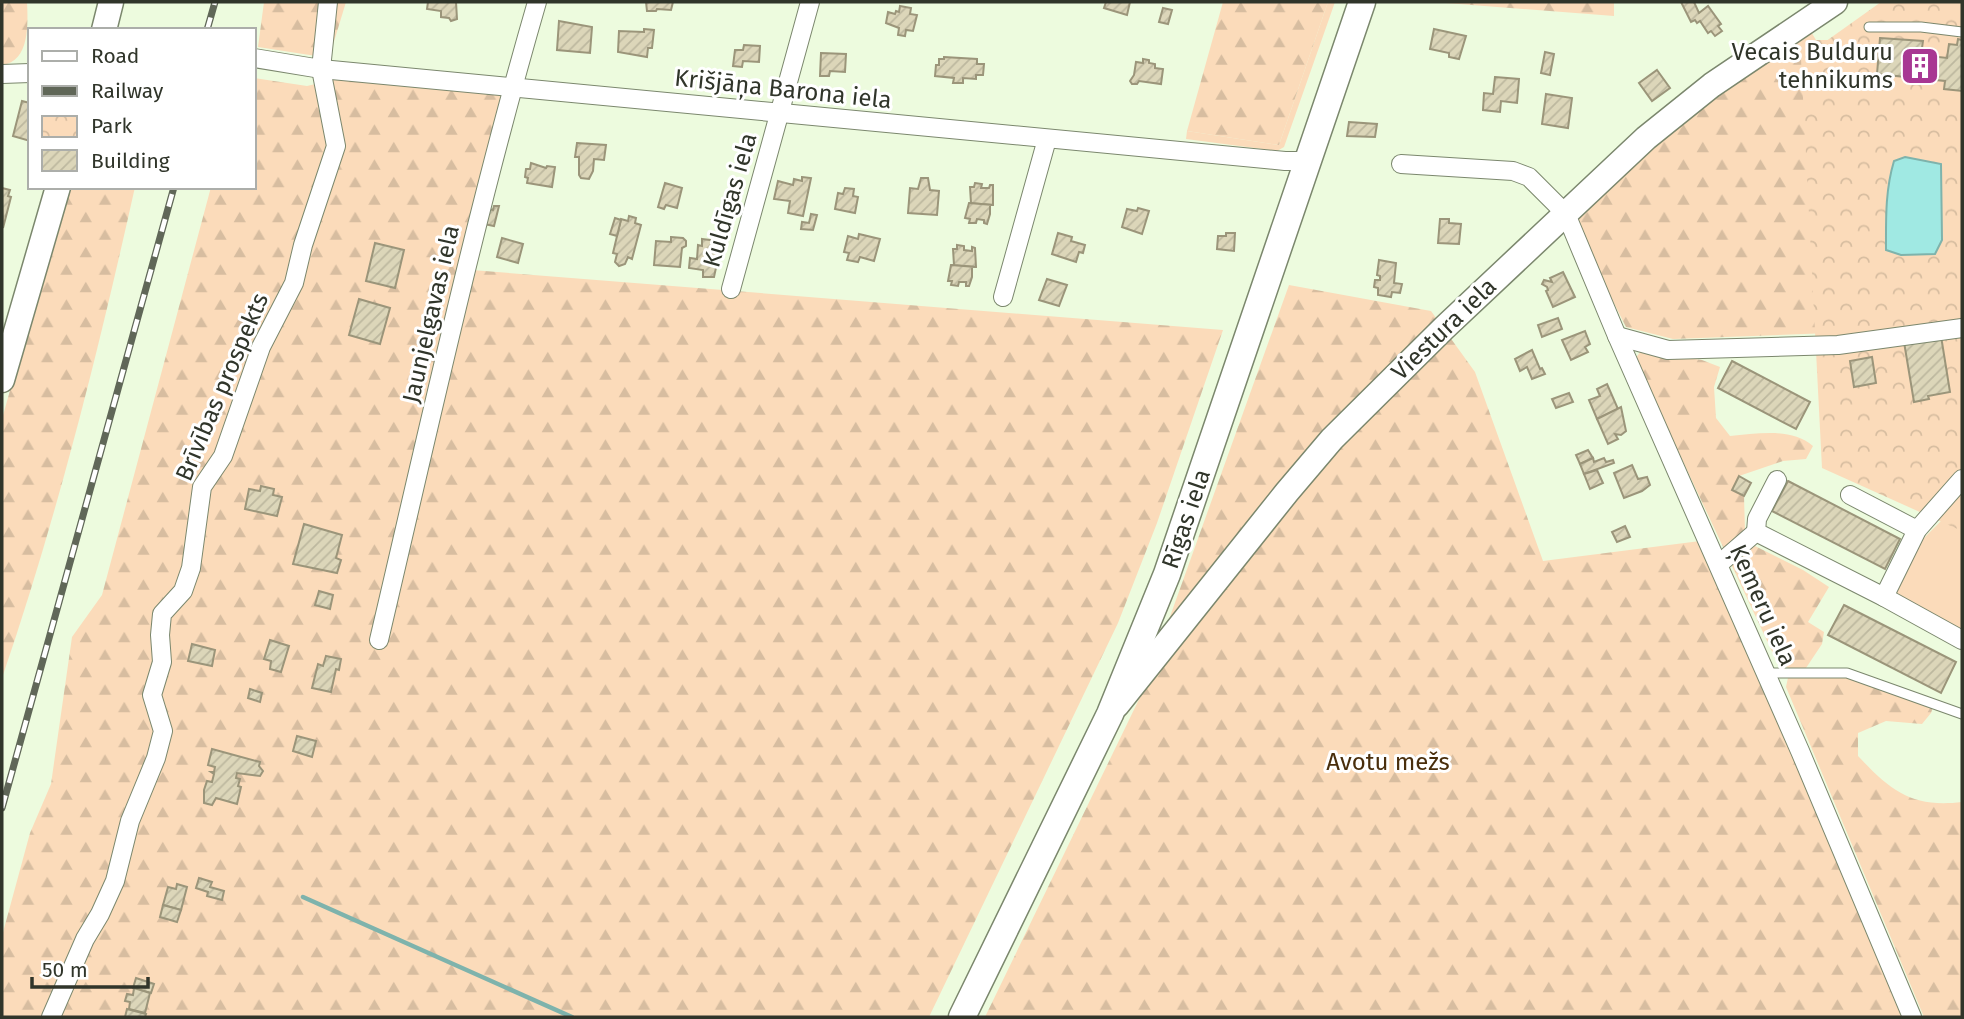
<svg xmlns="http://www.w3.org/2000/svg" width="1964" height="1019" font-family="'Fira Sans',sans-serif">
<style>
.green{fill:#fbdbba}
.forest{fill:url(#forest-firs)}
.park{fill:url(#park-crowns)}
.water{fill:#a0e9e3;stroke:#7eb3ac;stroke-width:2}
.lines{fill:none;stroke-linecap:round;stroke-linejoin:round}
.stream{stroke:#7eb3ac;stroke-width:4.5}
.building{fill:url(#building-hatch);stroke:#9b957a;stroke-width:2}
.lane-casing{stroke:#7b876d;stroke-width:11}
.street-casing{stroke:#7b876d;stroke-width:20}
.secondary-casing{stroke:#7b876d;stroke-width:27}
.primary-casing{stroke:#7b876d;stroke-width:29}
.lane{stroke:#fff;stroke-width:9}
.street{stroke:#fff;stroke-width:18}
.secondary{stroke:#fff;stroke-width:24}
.primary{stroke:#fff;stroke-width:26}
.rail-casing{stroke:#606758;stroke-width:7}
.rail{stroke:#fff;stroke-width:4.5;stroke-dasharray:13;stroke-linecap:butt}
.labels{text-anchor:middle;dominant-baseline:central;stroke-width:6;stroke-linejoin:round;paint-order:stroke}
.poi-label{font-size:24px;fill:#30352a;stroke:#fff;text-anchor:end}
.street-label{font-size:24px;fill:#30352a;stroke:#fff}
.park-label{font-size:24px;fill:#492e0c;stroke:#fff}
</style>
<defs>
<pattern id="forest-firs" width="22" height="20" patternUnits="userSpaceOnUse" patternTransform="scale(1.75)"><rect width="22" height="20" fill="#fbdbba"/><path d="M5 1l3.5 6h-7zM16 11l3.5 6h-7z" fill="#d7bda0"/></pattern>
<pattern id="park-crowns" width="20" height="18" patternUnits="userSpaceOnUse" patternTransform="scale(1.75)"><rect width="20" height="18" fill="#fbdbba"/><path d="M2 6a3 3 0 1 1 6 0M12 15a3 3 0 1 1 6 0" fill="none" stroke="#d7bda0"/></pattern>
<pattern id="building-hatch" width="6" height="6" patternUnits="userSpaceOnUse" patternTransform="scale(1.75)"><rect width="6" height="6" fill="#dcd6b9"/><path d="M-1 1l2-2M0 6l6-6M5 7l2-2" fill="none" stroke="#bdb89f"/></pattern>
</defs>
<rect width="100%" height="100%" fill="#edfbde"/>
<g class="green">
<polygon points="1328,2 1335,2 1284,147 1277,151 1186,139 1187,131 1279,145"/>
<polygon points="1942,520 1962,531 1962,634 1892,596 1920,542"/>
</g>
<g class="forest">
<path d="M2 2H27C28 23 30 62 2 65Z"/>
<polygon points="264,2 346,2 329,58 258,47"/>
<polygon points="1223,2 1328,2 1279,145 1187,131"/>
<polygon points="1433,2 1614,2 1614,16"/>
<polygon points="1810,30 1816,40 1858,40 1830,333 1673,339 1626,327 1571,218 1718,93"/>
<polygon points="321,69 502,94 459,269 1223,330 1157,523 1118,623 929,1017 2,1017 2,936 30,833 51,784 72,637 102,595 211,187 254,187 254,78 307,86 324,82"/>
<path d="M67 187H135C98 353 57 517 2 678V419Z"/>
<polygon points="1289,285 1431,311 1475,372 1543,561 1708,540 1912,1017 985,1017 1144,689"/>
<path d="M1641 351 1702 360 1720 367 1714 387 1716 418 1730 436C1757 434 1791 427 1813 446L1806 459 1783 461 1739 476 1732 490 1744 496 1745 531 1755 546 1803 570 1829 587 1808 622 1824 632 1822 644 1806 668H1788L1776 660 1635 359Z"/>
<path d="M1789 673H1847L1934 704 1931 713 1922 724 1886 721 1858 733V756C1891 791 1912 808 1962 802V1017H1924L1786 687Z"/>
</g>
<polygon class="park" points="1881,2 1962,2 1962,531 1822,468 1801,59"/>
<path class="water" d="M1905 157 1941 164 1942 240 1935 254 1901 255 1886 250C1886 220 1885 191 1894 161Z"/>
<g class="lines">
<polyline class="stream" points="303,897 572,1017"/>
</g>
<g class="building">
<polygon points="428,2 456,2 457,19 451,21 449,18 441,17 441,11 427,9"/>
<polygon points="646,2 673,2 671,10 657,9 656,11 647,11"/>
<polygon points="1106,2 1130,2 1127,15 1104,8"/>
<polygon points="1681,2 1694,2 1699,13 1708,6 1721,24 1718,26 1722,31 1715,36 1711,31 1708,33 1700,21 1697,23 1695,20 1691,22"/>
<polygon points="900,6 911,8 910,14 917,15 913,31 906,30 905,36 898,35 899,28 886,23 888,12 895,14 896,11 899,12"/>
<polygon points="1163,8 1172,10 1168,24 1159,22"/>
<polygon points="559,21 592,27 590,53 557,50"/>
<polygon points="644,29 654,30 652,48 648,48 647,57 618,52 619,31 644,32"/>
<polygon points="1434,29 1466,36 1459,59 1449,57 1449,53 1430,49"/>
<polygon points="1880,38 1923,41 1921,55 1947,58 1949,44 1957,45 1958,39 1962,40 1962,91 1944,89 1945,81 1877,74"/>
<polygon points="744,45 760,46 759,62 743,61 742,67 733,66 735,50 743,50"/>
<polygon points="1545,52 1554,54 1550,75 1541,73"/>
<polygon points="821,53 846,54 845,72 830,71 829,76 820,76"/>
<polygon points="944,57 977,59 977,64 984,64 983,75 976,75 976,79 963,78 963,83 953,83 954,78 935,76 936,65 939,65 939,59 944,59"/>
<polygon points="1143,59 1149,60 1149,63 1155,64 1155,68 1163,69 1161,84 1139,81 1137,84 1132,84 1130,81 1134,75 1136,62 1143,63"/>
<polygon points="1657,70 1670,88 1652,101 1639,83"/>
<polygon points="1495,77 1519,79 1517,103 1501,101 1500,112 1483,110 1484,93 1493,94"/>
<polygon points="1546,94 1572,98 1568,128 1542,124"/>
<polygon points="22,101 30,103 30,141 13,136"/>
<polygon points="1349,122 1377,124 1375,137 1347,136"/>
<polygon points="577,143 606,145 604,160 594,159 593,171 589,179 581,178 579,175 579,157 575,157"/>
<polygon points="531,163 546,168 547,166 555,167 552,187 527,183 528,178 525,177 526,169 530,169"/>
<polygon points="802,177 811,178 803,216 788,213 790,201 774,199 778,181 793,185 794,179 802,181"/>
<polygon points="921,178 928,178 930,190 939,191 937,215 908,213 910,188 918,189"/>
<polygon points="665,183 682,188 677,208 666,205 664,209 658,207"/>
<polygon points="975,183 982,184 981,188 989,188 990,185 993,185 993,205 969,203 971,203 970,187 974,187"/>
<polygon points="2,188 10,190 8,196 11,197 3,228"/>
<polygon points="845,188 854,189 853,196 858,197 855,213 835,209 838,193 843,194"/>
<polygon points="969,203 993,205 990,205 990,214 987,224 984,223 984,220 977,219 976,223 969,223 970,219 965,218"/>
<polygon points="494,206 499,206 494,226 484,224 488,209 493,210"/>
<polygon points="1138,208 1149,211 1142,234 1122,227 1127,209 1137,211"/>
<polygon points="811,214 817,215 813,230 801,229 802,222 809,223"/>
<polygon points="629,216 636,218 635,223 641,225 632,259 628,257 625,264 619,266 615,262 617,254 613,253 621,219 628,221"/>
<polygon points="615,218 621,220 617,236 610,234"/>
<polygon points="1440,219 1449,219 1449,223 1461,224 1459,244 1438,243"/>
<polygon points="1058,233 1072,237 1071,241 1085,245 1083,253 1079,252 1076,262 1052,254"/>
<polygon points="1226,233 1235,233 1234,251 1217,249 1218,236 1226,236"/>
<polygon points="859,234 880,239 874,261 860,257 858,262 847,260 849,253 844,252 848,236 858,239"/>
<polygon points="671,237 683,238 686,241 686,246 682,248 680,267 654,265 656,241 671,242"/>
<polygon points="502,238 523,244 518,263 497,257"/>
<polygon points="702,239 718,241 718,252 722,259 717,263 714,277 703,277 703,270 689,268 690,258 697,259 698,245 702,246"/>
<polygon points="375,243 404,250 395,288 366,281"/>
<polygon points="957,245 964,246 964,250 972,251 972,247 975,248 976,267 951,265 954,265 953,249 957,249"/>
<polygon points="1379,260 1396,263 1394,283 1402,284 1400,293 1392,292 1391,297 1378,295 1378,288 1374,287 1375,280 1380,280 1380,276 1377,275"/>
<polygon points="951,265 976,267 972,267 972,277 969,286 966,286 966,282 959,282 958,286 951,285 952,281 948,281"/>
<polygon points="1563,272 1575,297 1553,307 1546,291 1548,290 1547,287 1542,284 1544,280 1552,282 1550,278"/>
<polygon points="1047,279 1067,285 1059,306 1039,300"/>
<polygon points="359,299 390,308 380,344 349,335"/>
<polygon points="1558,318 1562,329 1542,337 1538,325"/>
<polygon points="1585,331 1590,344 1585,347 1588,352 1571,360 1562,340"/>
<polygon points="1941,336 1950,392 1928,396 1929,399 1914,402 1904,342"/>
<polygon points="1532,350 1540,369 1542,368 1545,374 1532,379 1527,367 1520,371 1515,359"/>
<polygon points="1872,357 1876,383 1854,387 1850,361"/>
<polygon points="1732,361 1810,402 1796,429 1718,388"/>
<polygon points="1607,384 1618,409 1597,419 1589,400 1600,396 1597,389"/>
<polygon points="1569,393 1573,402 1556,408 1552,399"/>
<polygon points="1621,407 1626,431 1621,435 1615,434 1618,439 1608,444 1597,419"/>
<polygon points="1588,450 1593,458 1580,464 1576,455"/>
<polygon points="1593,458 1594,462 1604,458 1606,462 1613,460 1614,463 1584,474 1580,464"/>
<polygon points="1632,465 1638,479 1647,477 1650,485 1642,491 1624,498 1614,473"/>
<polygon points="1597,470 1603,483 1590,489 1584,474"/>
<polygon points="1739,476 1751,483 1744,496 1732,490"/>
<polygon points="1788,481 1900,539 1885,569 1772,511"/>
<polygon points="261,486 274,489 273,495 282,497 277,516 245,509 249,489 260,491"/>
<polygon points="304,524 342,535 336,558 341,560 337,573 293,564"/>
<polygon points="1625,526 1630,537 1617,542 1612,532"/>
<polygon points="319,591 333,595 330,609 315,605"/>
<polygon points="1844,605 1956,662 1941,693 1828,635"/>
<polygon points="270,640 289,646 281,672 270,669 271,661 264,659"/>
<polygon points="192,644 215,650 212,666 188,661"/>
<polygon points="326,656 341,659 339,670 336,669 331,692 312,688 318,664 323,666"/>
<polygon points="250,689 262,693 260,702 248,698"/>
<polygon points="297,736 316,741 312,757 293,751"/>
<polygon points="212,749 260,762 259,766 263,771 260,776 237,773 236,778 240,779 238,786 241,787 237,804 216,798 212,805 204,803 204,790 207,781 212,782 214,774 211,772 214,772 215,767 208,765"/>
<polygon points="199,878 212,882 210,887 224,891 222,900 207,896 208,892 196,888"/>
<polygon points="177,884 187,887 181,910 163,905 168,887 176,889"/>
<polygon points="163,905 181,910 177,922 160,917"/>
<polygon points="136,978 154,984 151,993 133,988"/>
<polygon points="134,988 150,993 145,1013 129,1009 130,1002 125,1001 127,994 133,995"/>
<polygon points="127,1009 146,1014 145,1017 125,1017"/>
</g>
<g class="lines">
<g class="lane-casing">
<g id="lane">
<polyline points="1869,27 1921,27 1962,32"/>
<polyline points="1766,673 1847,673 1962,714"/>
</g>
</g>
<g class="street-casing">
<g id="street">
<polyline points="254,58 321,69 1285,161 1307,161"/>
<polyline points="2,74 30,73"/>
<polyline points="1401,164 1513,171 1529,177 1566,214 1617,336 1800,751 1912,1017"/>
<polyline points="731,289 810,2"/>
<polyline points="1003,297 1047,139"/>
<polyline points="1617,336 1668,350 1838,345 1962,328"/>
<polyline points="1777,480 1757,519 1756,532 1884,597 1917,530 1962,479"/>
<polyline points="1850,495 1917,530"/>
<polyline points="1719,564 1756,532"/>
<polyline points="1884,597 1962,640"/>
<path d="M379 640C429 427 476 212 537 2"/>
<polyline points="51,1017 85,939 100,914 115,881 130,821 156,758 163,731 152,695 162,662 160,635 162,614 183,591 191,568 202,487 223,456 261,347 294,283 303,245 336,146 321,69 328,2"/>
</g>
</g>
<g class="secondary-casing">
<g id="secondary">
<polyline points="104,30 111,2"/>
<polyline points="2,380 58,187"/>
<polyline points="1117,705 1287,492 1332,439 1444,328 1646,138 1712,85 1835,2"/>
</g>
</g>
<g class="primary-casing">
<polyline id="primary" points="962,1017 1110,714 1167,574 1362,2"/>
</g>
<use href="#lane" class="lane"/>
<use href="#street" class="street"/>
<use href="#secondary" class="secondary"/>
<use href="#primary" class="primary"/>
<g class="rail-casing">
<g id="rail">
<polyline points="207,30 215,2"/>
<polyline points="2,808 174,187"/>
</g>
</g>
<use href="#rail" class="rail"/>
</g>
<defs>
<g id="building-square" transform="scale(2.0125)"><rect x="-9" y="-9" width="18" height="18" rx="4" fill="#a83793" stroke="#fff"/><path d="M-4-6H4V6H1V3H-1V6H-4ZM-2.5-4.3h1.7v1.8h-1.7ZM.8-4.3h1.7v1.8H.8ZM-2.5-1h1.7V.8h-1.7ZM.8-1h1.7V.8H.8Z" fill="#fff"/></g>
</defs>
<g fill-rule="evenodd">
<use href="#building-square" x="1920" y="66"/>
</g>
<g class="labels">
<g class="poi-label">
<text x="1893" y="52">Vecais Bulduru<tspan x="1893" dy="28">tehnikums</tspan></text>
</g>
<g class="street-label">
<text transform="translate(783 89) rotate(6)">Krišjāņa Barona iela</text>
<text transform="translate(730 200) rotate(-74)">Kuldīgas iela</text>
<text transform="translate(431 314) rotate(-77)">Jaunjelgavas iela</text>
<text transform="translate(1444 329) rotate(-44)">Viestura iela</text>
<text transform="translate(222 387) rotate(-67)">Brīvības prospekts</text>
<text transform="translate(1186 519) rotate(-71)">Rīgas iela</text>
<text transform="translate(1763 605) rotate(66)">Ķemeru iela</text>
</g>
<g class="park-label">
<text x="1388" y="762">Avotu mežs</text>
</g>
</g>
<rect width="1964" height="1019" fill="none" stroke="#30352a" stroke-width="7"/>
<rect x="28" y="28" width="228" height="161" fill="#ffffff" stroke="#acaeaa" stroke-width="2"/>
<rect x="42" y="51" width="35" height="10" fill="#ffffff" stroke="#acaeaa" stroke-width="2"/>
<text x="91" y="63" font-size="21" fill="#30352a">Road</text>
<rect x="42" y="86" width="35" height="10" fill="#606758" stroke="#acaeaa" stroke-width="2"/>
<text x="91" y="98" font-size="21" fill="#30352a">Railway</text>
<rect x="42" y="116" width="35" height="21" fill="url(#park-crowns)" stroke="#acaeaa" stroke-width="2"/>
<text x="91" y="133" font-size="21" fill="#30352a">Park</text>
<rect x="42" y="150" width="35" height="21" fill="url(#building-hatch)" stroke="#acaeaa" stroke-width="2"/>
<text x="91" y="168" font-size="21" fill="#30352a">Building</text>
<path d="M32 977v10h116v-10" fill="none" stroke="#30352a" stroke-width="3.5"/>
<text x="42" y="977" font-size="21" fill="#30352a" stroke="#ffffff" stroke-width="5" paint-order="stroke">50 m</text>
</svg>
